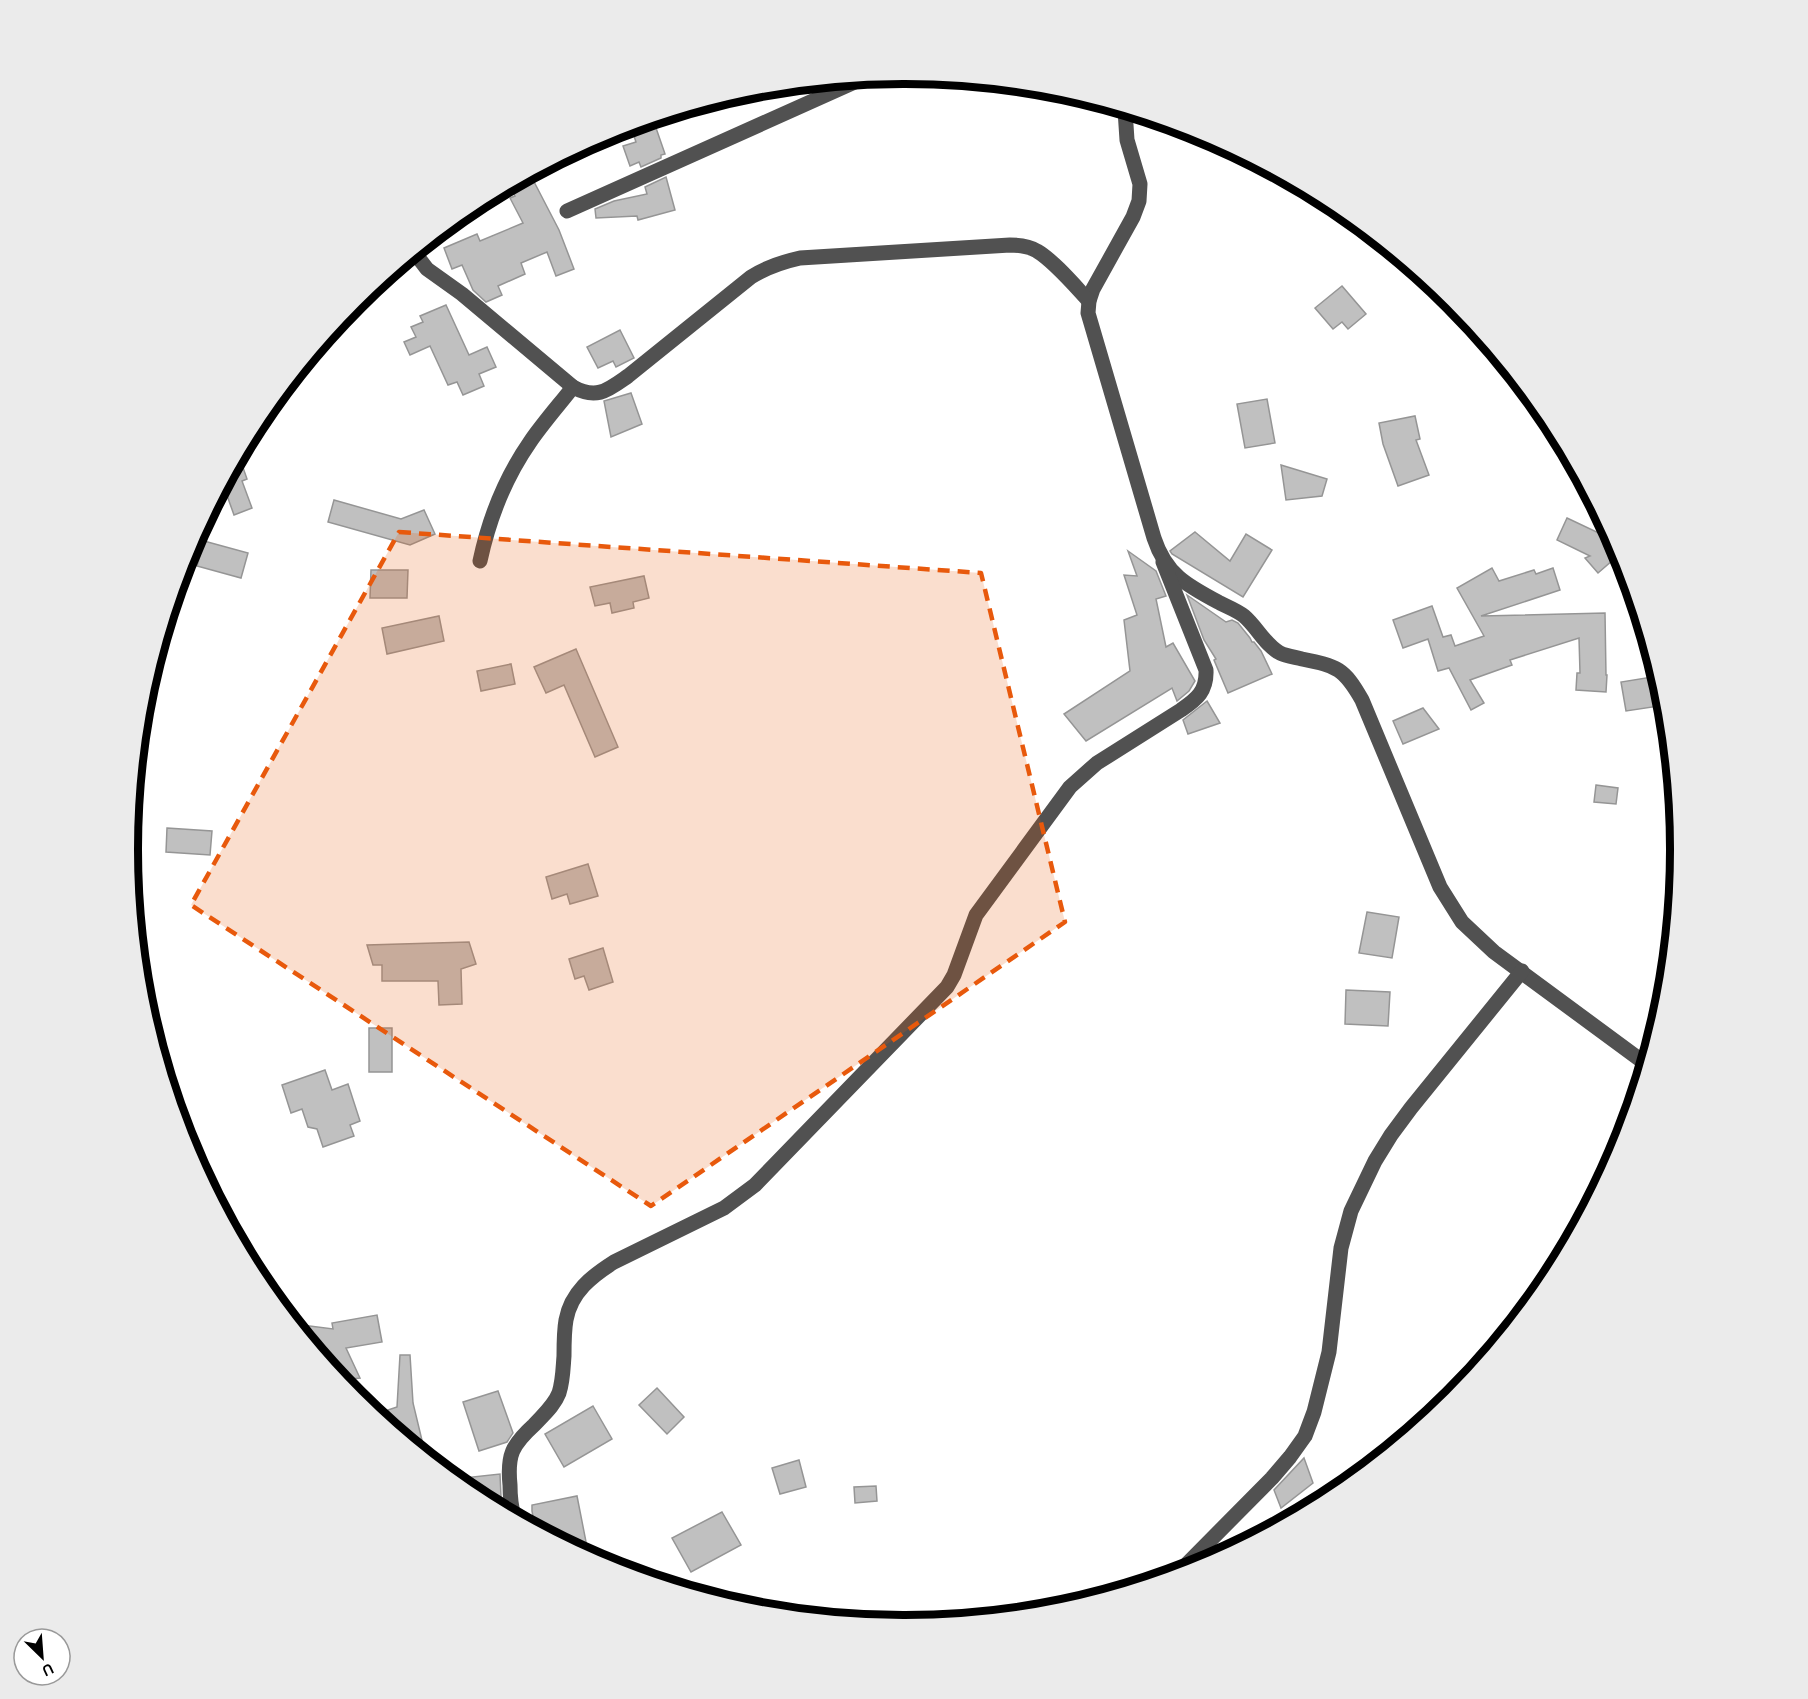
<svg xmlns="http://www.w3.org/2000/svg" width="1808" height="1699" font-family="Karla,sans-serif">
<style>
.building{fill:#c0c0c0;stroke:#959595;stroke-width:1.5}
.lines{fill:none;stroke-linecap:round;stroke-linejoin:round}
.minor{stroke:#515151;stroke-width:15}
.marked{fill:#e8590c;fill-opacity:0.2;stroke:#e8590c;stroke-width:4.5;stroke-dasharray:12 8;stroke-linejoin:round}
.rim{fill:none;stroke:#000;stroke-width:8}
</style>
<rect width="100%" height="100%" fill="#fff"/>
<g class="building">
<polygon points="655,125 665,154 661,155 661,158 641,167 639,162 630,166 623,146 636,142 633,133"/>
<polygon points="530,174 559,230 574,269 556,276 547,252 521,263 525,274 498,286 502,295 486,302 473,290 462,265 452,269 444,248 477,234 480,241 523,223 510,198 515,196 509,185"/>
<polygon points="666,177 675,210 638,220 637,216 596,218 595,209 614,201 647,194 645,187"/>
<polygon points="1342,286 1366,314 1348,329 1342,322 1333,329 1315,308"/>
<polygon points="446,305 469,355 487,347 496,367 479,374 484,386 463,395 457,382 448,385 430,346 410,355 404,342 416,337 411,327 423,322 420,316"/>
<polygon points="620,330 634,358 616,367 613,361 598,368 587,347"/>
<polygon points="631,393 642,424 611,437 604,401"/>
<polygon points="1267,399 1275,443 1245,448 1237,404"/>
<polygon points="1415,416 1420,439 1416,440 1429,475 1398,486 1383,444 1379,423"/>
<polygon points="239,456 247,479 242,481 252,508 234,515 224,487 221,488"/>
<polygon points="1281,465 1327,479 1322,496 1286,500"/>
<polygon points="334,500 401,519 424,510 435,534 410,545 328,522"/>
<polygon points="1567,518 1607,537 1611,534 1621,553 1598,573 1585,558 1590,556 1557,540"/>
<polygon points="1195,532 1230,561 1246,534 1272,550 1243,597 1172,554 1170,551"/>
<polygon points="204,541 248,553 241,578 197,566"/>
<polygon points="1128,551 1156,571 1166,596 1156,599 1166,647 1173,643 1195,681 1189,691 1177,701 1172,688 1086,741 1064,714 1130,671 1124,620 1137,615 1124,575 1137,576"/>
<polygon points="1492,568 1499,581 1534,570 1536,574 1553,568 1560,590 1481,616 1605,613 1606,675 1607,675 1606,692 1576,690 1577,673 1580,673 1579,638 1510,660 1512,665 1470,680 1484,703 1471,710 1449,668 1438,671 1428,639 1403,648 1393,620 1432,606 1443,637 1451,635 1455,646 1484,636 1457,588"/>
<polygon points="371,570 408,570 407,598 370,598"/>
<polygon points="644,576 649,598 633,602 634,608 612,613 610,603 595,606 590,587"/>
<polygon points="1187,595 1226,622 1232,620 1238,623 1250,638 1252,642 1254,642 1261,651 1272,674 1228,693 1214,660 1216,659 1204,640"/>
<polygon points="439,616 444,641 387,654 382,628"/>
<polygon points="576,649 618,747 595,757 564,685 546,693 534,667"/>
<polygon points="511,664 515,684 481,691 477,671"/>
<polygon points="1658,676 1666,705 1626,711 1621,682"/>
<polygon points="1207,701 1220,723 1188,734 1183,720"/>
<polygon points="1423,708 1439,729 1403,744 1393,721"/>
<polygon points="1596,785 1618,788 1616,804 1594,802"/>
<polygon points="167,828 212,831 210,855 166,852"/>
<polygon points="588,864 598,896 570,904 567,894 552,899 546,877"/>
<polygon points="1367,912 1399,917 1392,958 1359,953"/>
<polygon points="469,942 476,964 461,969 462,1004 439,1005 438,981 382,981 382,965 373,965 367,945"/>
<polygon points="603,948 613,982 589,990 584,976 575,979 569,959"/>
<polygon points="1346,990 1390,992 1388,1026 1345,1024"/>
<rect x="369" y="1028" width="23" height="44"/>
<polygon points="325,1070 332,1090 348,1084 360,1121 350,1125 354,1136 323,1147 317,1129 308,1127 302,1109 291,1113 282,1085"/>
<polygon points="377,1315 382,1342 346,1348 360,1378 341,1380 294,1324 333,1329 332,1323"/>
<polygon points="400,1355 410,1355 413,1403 426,1457 396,1432 388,1410 397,1407"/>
<polygon points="657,1388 684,1417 667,1434 639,1405"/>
<polygon points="498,1391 513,1433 507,1442 479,1451 463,1402"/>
<polygon points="593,1406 612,1439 564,1467 545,1434"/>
<polygon points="1304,1458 1313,1483 1281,1508 1274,1490"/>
<polygon points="799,1460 806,1487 780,1494 772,1468"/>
<polygon points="500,1474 501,1497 481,1499 473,1495 454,1479"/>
<polygon points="876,1486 877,1501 855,1503 854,1487"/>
<polygon points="577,1496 589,1557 535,1528 532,1511 532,1505"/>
<polygon points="722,1512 741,1545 691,1572 672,1538"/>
</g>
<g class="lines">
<g class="minor">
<path d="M1125 110 1127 140 1140 184 1139 201 1133 217 1093 289 1089 301 1088 313 1154 538C1166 575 1188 586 1220 603 1228 607 1238 611 1244 616 1257 627 1265 645 1280 653 1286 656 1294 657 1302 659 1337 666 1344 668 1362 700L1440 887 1462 922 1494 952 1646 1064"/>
<polyline points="567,211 866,77"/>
<path d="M414 252 427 269 462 294 573 387C597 400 608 390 628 376L751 277C767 267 782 262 800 258L1010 245C1020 245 1029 246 1037 251 1054 261 1075 286 1089 301"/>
<path d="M480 561C489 519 505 478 530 442 543 423 559 405 573 387"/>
<path d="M514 1517C511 1506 510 1496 510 1485 507 1455 512 1445 534 1425 543 1415 554 1406 559 1393 563 1381 563 1368 564 1356 564 1344 564 1331 566 1320 571 1292 592 1276 614 1262L724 1208 755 1185 947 987 954 975 976 915 1070 787 1097 763 1181 710C1197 699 1207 691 1206 670L1163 562"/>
<polyline points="1178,1573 1272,1478 1290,1457 1305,1436 1314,1412 1329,1352 1341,1248 1351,1211 1375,1161 1391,1135 1411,1108 1522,971"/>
</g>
</g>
<path class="marked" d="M399 532 981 573 1065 922 651 1206 191 905Z"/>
<path d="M0 0H1808V1699H0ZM903 84H905A765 765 0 0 1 1670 849V850A765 765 0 0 1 905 1615H903A765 765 0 0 1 138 850V849A765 765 0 0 1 903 84Z" fill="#ebebeb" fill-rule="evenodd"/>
<path class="rim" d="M903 84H905A765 765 0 0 1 1670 849V850A765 765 0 0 1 905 1615H903A765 765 0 0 1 138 850V849A765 765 0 0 1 903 84Z"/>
<g transform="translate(42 1657) rotate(155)"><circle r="28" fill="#ffffff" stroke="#999999" stroke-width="1.5"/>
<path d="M0-4.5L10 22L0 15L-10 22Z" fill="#000000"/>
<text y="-9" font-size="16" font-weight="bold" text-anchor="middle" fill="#000000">U</text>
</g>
</svg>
